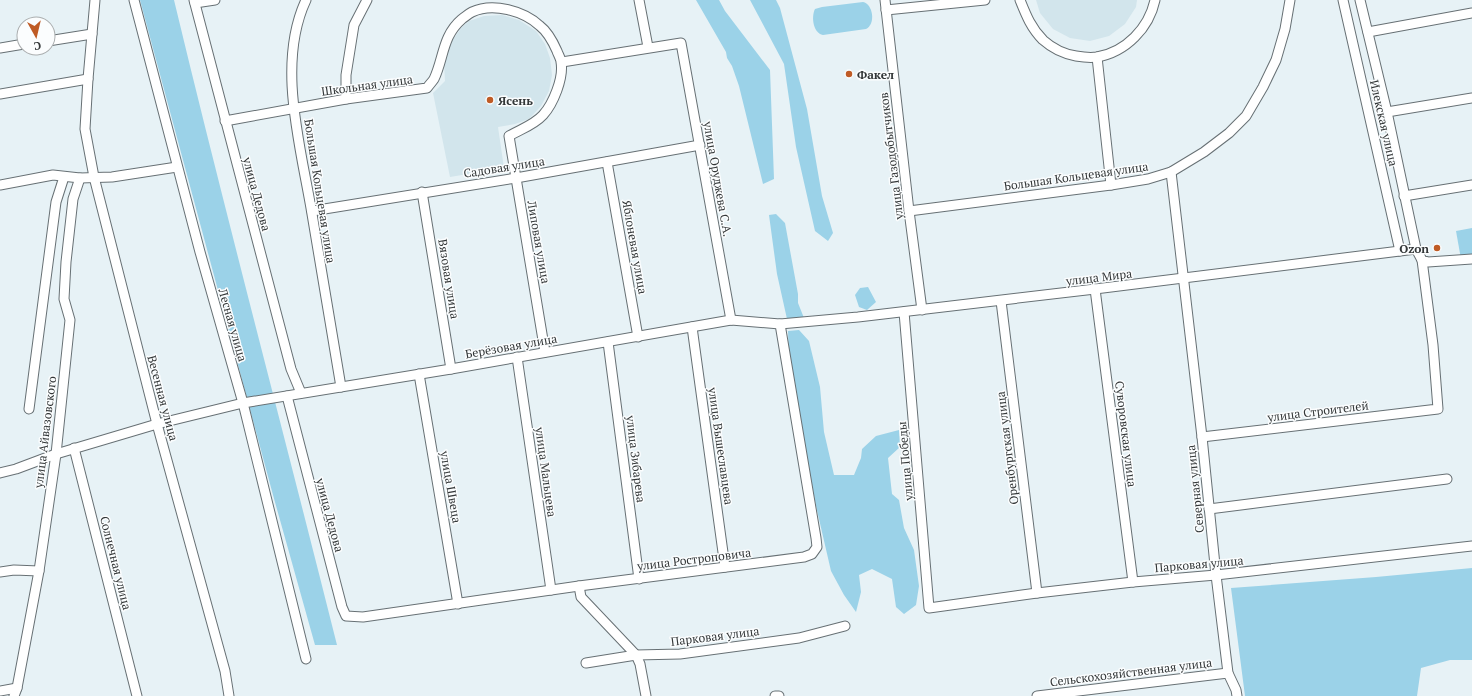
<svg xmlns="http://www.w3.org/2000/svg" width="1472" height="696" font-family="'PT Serif',serif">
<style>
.built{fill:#d2e5ec}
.green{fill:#9bd2e8}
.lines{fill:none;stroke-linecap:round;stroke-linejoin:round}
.minor-casing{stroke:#677074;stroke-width:11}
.minor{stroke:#fff;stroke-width:9}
.poi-dot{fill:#bf5b25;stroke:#fbfdfe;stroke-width:1.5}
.labels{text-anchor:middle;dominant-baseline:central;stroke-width:3;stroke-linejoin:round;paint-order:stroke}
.poi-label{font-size:12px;font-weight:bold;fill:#333738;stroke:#fbfdfe;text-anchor:start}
.street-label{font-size:12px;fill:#333738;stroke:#fbfdfe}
</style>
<rect width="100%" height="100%" fill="#e7f2f6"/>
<g class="built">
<polygon points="1036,0 1137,0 1136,7 1125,24 1109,36 1090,41 1070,38 1053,29 1040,13"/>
<polygon points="502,15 519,20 536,31 545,44 550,58 552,75 549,91 541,106 529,119 515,124 498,127 504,168 450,177 433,93 445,81 444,63 446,53 452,41 461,28 469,21 484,16"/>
</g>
<g class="green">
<path d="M140 0H174C226 216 283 430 337 645H315L273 495Z"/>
<polygon points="696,0 719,0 725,11 770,70 774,179 763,184 739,86 732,66 727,58 726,52"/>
<polygon points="750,0 776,0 780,8 807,109 822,196 833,233 828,241 815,231 796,147 784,64"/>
<path d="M863 2C873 4 876 24 866 29L823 35C813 33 811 17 815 9L822 7Z"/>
<polygon points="776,214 785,223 798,294 798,303 804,318 787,319 777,274 769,215"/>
<polygon points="1472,228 1472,258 1461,259 1456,231"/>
<polygon points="868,287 876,302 867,310 859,307 855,295 860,288"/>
<polygon points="799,330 809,341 820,387 824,432 834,475 854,475 861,458 862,449 876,436 899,430 900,447 888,458 892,494 899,500 904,528 914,550 919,586 916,605 904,614 896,607 892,579 872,569 859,575 861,592 856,612 844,595 831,571 816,506 789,361 788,331"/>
<polygon points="1472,568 1472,660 1450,660 1421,668 1417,696 1245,696 1231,588 1376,577"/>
</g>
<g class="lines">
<g class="minor-casing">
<g id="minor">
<polyline points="95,0 88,79 85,129 94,177 157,424 225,671 229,696"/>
<polyline points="134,0 200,252 243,403 306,659"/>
<polyline points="194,0 291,369 301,393"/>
<path d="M306 0C276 64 301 147 312 214 322 272 331 329 341 387"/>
<polyline points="639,0 648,47"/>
<polyline points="885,0 909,211 922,310"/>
<path d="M1020 0C1026 15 1031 28 1043 40 1052 48 1064 54 1076 56 1082 57 1090 58 1097 57 1126 52 1149 28 1155 0"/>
<polyline points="1343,0 1400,251"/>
<polyline points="1360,0 1387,112 1416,249 1422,260 1428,262 1472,259"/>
<polyline points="195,3 215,0"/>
<polyline points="886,10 985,0"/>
<polyline points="1368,32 1472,13"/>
<polyline points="48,41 92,34"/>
<polyline points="0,48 24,44"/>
<polyline points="1097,57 1111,185"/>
<polyline points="562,62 681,43 731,320"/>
<polyline points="0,94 88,79"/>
<polyline points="346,99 346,75 354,25 367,0"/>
<polyline points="1387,112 1472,98"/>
<path d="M225 121 346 99 427 88C429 85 432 82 434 79 444 58 442 36 462 19 465 17 468 14 472 12 493 2 524 11 540 26 548 32 553 42 557 51 558 54 561 59 561 62 564 78 553 104 543 115 534 125 521 129 509 136L545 352"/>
<polyline points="607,162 638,337"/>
<polyline points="1171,172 1202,437 1216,575 1228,673 1236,690 1237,696"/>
<polyline points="0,185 53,175 80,178 112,177 177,167"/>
<polyline points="422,192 451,369"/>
<polyline points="1404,196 1472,185"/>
<polyline points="312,211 516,178 700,145"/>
<polyline points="909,211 1111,185 1148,179 1171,172 1204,152 1229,133 1246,116 1263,87 1276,60 1285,29 1290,0"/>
<polyline points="1095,289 1133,582"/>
<polyline points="1001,301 1037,593"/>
<polyline points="904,312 929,608 1037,593 1133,582 1216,575 1472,546"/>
<polyline points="692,327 725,567"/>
<polyline points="608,342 639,579"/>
<polyline points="517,357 551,590"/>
<polyline points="419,374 458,604"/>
<polyline points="287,396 342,607 346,616 363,617 579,586 804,557 812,554 817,547 816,538 780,324"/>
<polyline points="29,409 56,202 64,177"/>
<polyline points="1202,437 1438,409 1433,345 1422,260"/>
<polyline points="74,448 137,696"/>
<polyline points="0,473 16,469 56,454 157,424 243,403 451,369 731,320 780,324 858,317 1095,289 1416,249"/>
<polyline points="1209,509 1447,479"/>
<polyline points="0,572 14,570 39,571"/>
<polyline points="579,586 581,597 636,655 640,664 646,696"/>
<polyline points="586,663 636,655 680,654 799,638 845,626"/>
<polyline points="0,691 17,688"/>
<polyline points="14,696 17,688 39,571 56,454 70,320 64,299 66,262 73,199 80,178"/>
<polyline points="775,696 779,696"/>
<polyline points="1037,696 1228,673"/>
</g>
</g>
<use href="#minor" class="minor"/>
</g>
<g class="poi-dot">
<circle cx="849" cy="74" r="4"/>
<circle cx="490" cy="100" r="4"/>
<circle cx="1437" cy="248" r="4"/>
</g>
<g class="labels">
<g class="poi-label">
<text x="857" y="74">Факел</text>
<text x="498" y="100">Ясень</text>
<text x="1429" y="248" text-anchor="end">Ozon</text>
</g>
<g class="street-label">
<text transform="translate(367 85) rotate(-8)">Школьная улица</text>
<text transform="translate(1384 123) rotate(77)">Илекская улица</text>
<text transform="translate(891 156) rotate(-97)">улица Газодобытчиков</text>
<text transform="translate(504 167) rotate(-9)">Садовая улица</text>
<text transform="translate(1076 176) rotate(-8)">Большая Кольцевая улица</text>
<text transform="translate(718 179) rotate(80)">улица Оруджева С.А.</text>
<text transform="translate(320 191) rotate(81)">Большая Кольцевая улица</text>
<text transform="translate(257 194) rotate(75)">улица Дедова</text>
<text transform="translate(539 242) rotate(80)">Липовая улица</text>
<text transform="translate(635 247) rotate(80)">Яблоневая улица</text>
<text transform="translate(1099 277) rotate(-7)">улица Мира</text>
<text transform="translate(449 279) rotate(81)">Вязовая улица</text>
<text transform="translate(233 325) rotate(74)">Лесная улица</text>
<text transform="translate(511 346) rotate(-10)">Берёзовая улица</text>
<text transform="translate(163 398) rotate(75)">Весенная улица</text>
<text transform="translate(1318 411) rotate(-7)">улица Строителей</text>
<text transform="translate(45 432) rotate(-83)">улица Айвазовского</text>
<text transform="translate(1126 434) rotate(83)">Суворовская улица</text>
<text transform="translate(721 446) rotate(82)">улица Вышеславцева</text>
<text transform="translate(1007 448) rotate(-97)">Оренбургская улица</text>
<text transform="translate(636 459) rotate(83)">улица Зибарева</text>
<text transform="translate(905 461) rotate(-95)">улица Победы</text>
<text transform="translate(546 472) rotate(82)">улица Мальцева</text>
<text transform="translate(451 487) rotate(80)">улица Швеца</text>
<text transform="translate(1195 489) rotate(-96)">Северная улица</text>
<text transform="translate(330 515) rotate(75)">улица Дедова</text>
<text transform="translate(694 559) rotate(-7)">улица Ростроповича</text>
<text transform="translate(116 563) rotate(76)">Солнечная улица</text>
<text transform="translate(1199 564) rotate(-5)">Парковая улица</text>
<text transform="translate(715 636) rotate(-7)">Парковая улица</text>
<text transform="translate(1131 672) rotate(-7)">Сельскохозяйственная улица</text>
</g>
</g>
<g transform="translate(36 36) rotate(172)"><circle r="19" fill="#fbfdfe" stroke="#abaeaf"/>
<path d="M0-3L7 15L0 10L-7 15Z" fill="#bf5b25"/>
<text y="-6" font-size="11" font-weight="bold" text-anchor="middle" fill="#333738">С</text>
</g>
</svg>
